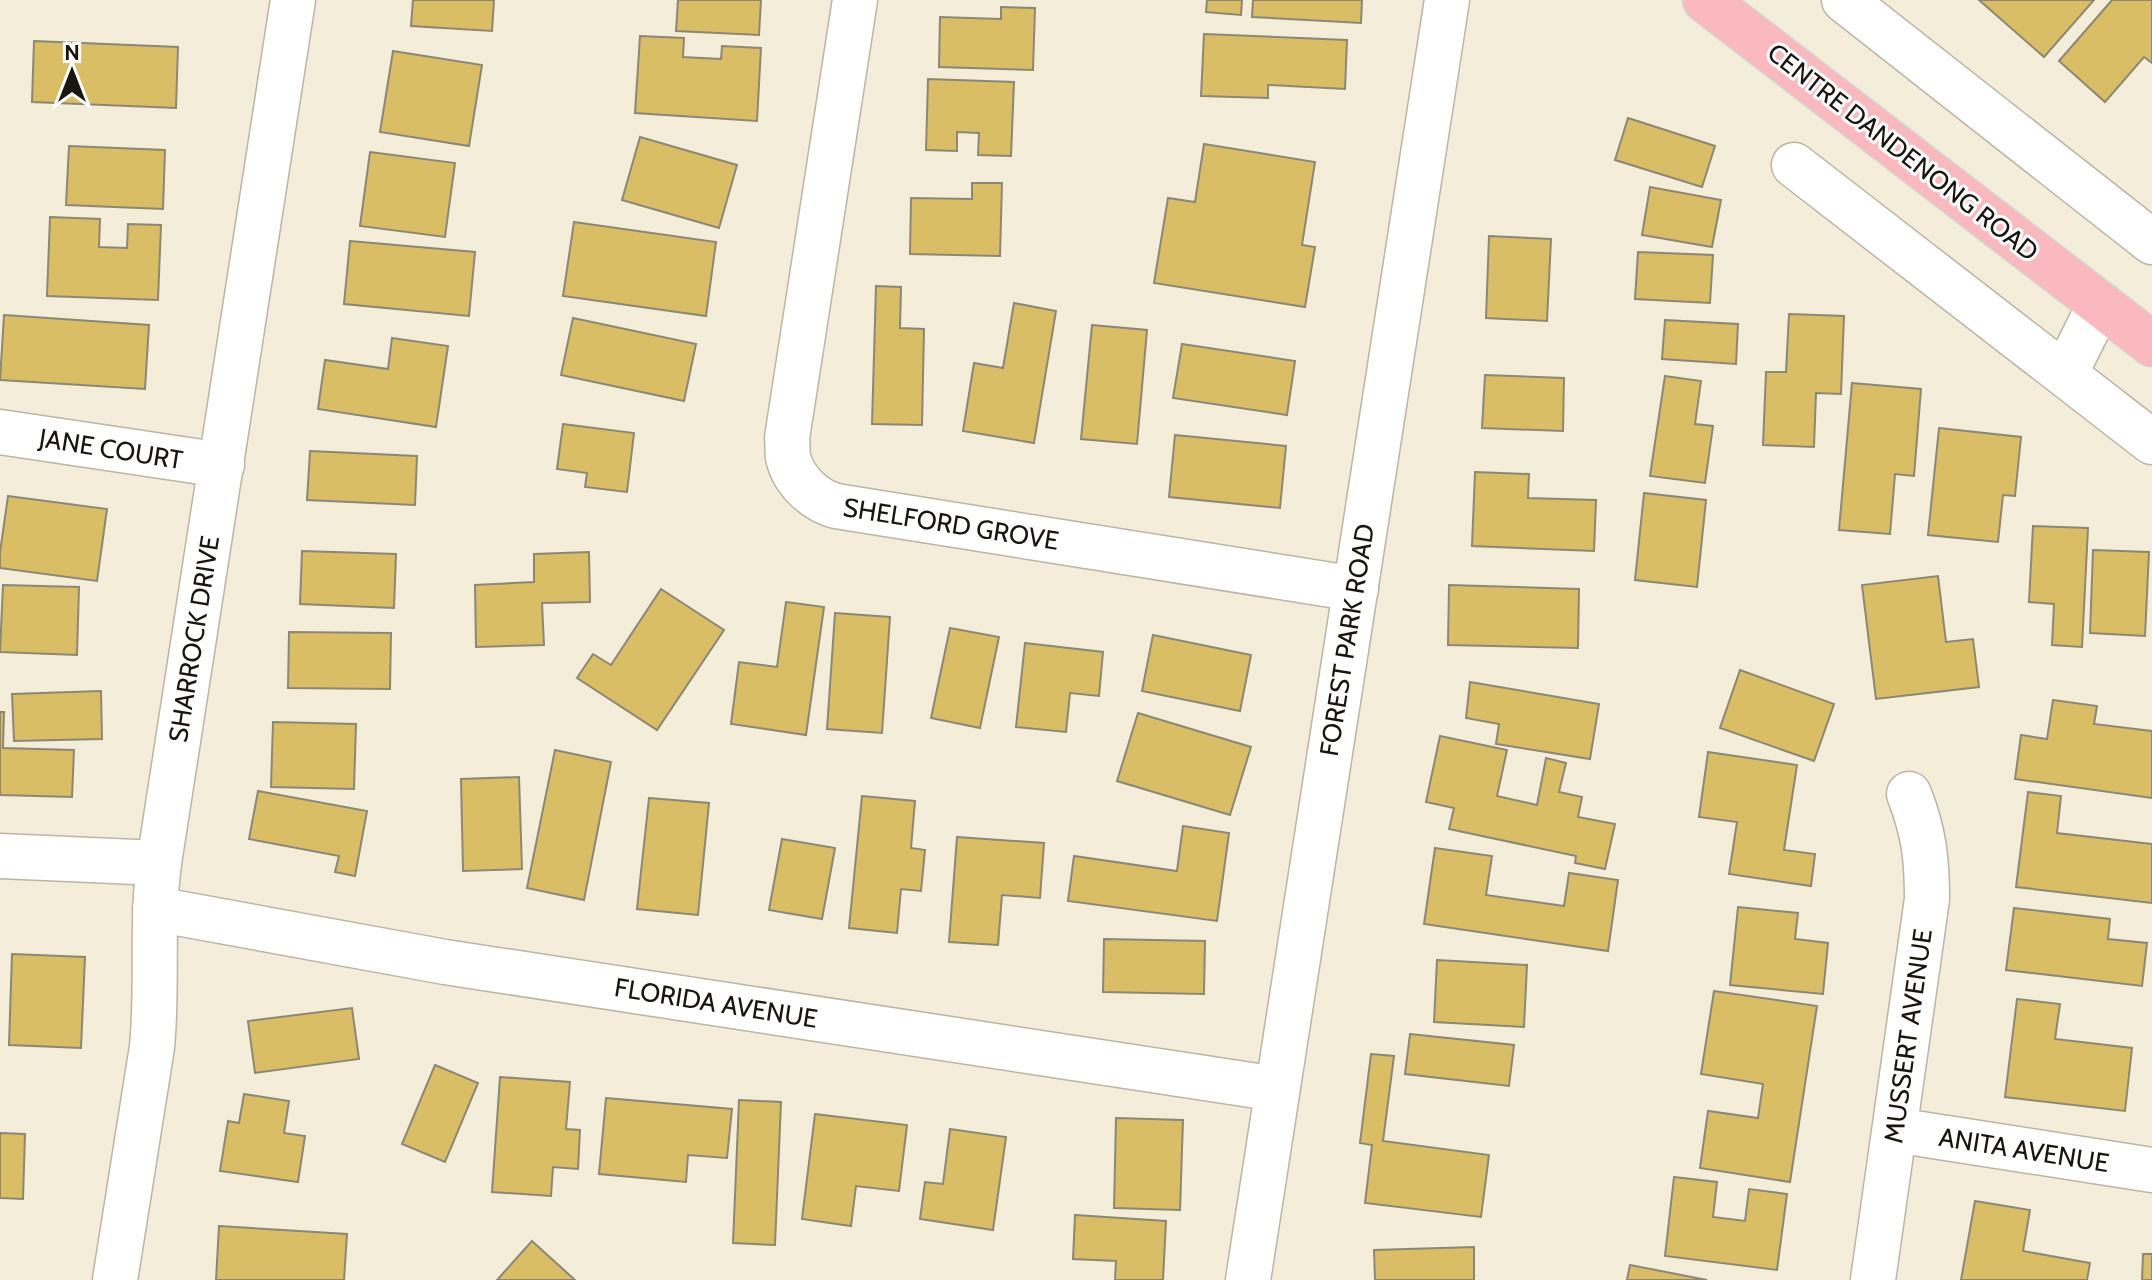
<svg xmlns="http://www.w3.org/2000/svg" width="2152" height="1280" font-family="Cabin,sans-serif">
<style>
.building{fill:#dabe65;stroke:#8d8776;stroke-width:2}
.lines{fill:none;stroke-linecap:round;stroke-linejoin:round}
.minor-casing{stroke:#bbb5a4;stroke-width:47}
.primary-casing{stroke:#d5d5d4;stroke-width:47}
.minor{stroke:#fff;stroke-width:44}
.primary{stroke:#f9b9be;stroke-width:44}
.labels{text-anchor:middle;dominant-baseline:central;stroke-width:6;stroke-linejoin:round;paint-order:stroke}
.street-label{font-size:26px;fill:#18160f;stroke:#fff}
</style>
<rect width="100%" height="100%" fill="#f3edda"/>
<g class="building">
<polygon points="413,0 494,0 492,31 411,26"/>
<polygon points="678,0 761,0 759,35 676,31"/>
<polygon points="1207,0 1242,0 1241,15 1206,12"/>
<polygon points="1253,0 1362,0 1361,23 1252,17"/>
<polygon points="1979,0 2094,0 2044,57"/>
<polygon points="2112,0 2152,0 2152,63 2144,57 2105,102 2059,61"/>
<polygon points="1001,7 1035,8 1033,70 939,67 940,17 1001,19"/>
<polygon points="1204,34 1347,40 1345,89 1268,85 1268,98 1201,96"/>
<polygon points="640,36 684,38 683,57 721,59 722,46 761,48 757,121 635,113"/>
<polygon points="34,41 178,47 176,108 32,102"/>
<polygon points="393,51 482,65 469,146 380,132"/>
<polygon points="928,79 1014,82 1011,156 978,155 979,133 957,132 957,151 926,150"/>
<polygon points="1628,118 1715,146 1702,187 1615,160"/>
<polygon points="640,137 737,165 719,228 622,200"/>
<polygon points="1204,144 1315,162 1302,245 1315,247 1305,307 1154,283 1168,198 1195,202"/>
<polygon points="69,146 165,150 163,209 66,205"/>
<polygon points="370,152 455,163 445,237 360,226"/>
<polygon points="972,183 1002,183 1000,256 910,254 911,198 972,199"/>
<polygon points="1650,187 1721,200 1712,247 1642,235"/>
<polygon points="50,217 100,219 99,247 127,248 128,224 161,225 158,300 47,296"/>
<polygon points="574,222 716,242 706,316 563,296"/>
<polygon points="1489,236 1551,239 1547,321 1486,318"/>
<polygon points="350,241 475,252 469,316 344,304"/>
<polygon points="1638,252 1713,255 1710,303 1635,299"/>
<polygon points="876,286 901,287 900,328 924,329 922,425 872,424"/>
<polygon points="1014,303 1056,311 1034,443 963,431 974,363 1003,368"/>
<polygon points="1789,314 1844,316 1841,394 1816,393 1814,447 1763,445 1766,372 1786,372"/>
<polygon points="4,315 149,325 145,389 0,380"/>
<polygon points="573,318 696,344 684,401 561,375"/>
<polygon points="1665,320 1738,324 1736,364 1662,359"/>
<polygon points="1092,325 1147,330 1137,444 1081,439"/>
<polygon points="392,338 448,346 436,427 318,409 325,360 388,369"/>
<polygon points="1182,344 1295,361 1287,415 1173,398"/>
<polygon points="1485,375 1564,378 1563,431 1482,428"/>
<polygon points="1665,376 1701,381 1695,424 1713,426 1705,483 1650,476"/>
<polygon points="1852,383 1921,389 1914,476 1895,474 1890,534 1839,530"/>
<polygon points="563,424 634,433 627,492 585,487 587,473 557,469"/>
<polygon points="1939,428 2021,437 2015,496 2003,495 1998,542 1928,535"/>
<polygon points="1175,435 1286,446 1280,508 1169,497"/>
<polygon points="310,451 417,456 415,505 307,500"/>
<polygon points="1475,472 1529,474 1528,498 1596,500 1594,551 1472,546"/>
<polygon points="1644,493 1706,500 1697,587 1635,580"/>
<polygon points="8,496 107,509 97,581 0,568 0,552"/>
<polygon points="2033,526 2088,528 2082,647 2052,645 2054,604 2029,602"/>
<polygon points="2093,550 2149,552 2145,636 2090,633"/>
<polygon points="302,551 396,554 394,608 300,604"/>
<polygon points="589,552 590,602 542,603 544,645 476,647 475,585 534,582 534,554"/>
<polygon points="1938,576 1946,642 1973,639 1979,687 1876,699 1862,585"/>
<polygon points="3,585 79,587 77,655 0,652"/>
<polygon points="1449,585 1579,589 1578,648 1448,645"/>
<polygon points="661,589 724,630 657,730 577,678 593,654 611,665"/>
<polygon points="786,602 824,607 806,735 731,724 739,662 777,667"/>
<polygon points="835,613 890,617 882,733 827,729"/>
<polygon points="950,628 999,637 980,728 931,718"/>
<polygon points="289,632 391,633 390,689 288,688"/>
<polygon points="1153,635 1251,655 1240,711 1142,691"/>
<polygon points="1025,643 1103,652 1099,696 1070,693 1066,732 1016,727"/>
<polygon points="1740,670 1834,704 1814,761 1720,728"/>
<polygon points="1470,682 1599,704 1590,759 1496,744 1499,724 1466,718"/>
<polygon points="101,691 102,739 14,741 12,694"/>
<polygon points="2053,700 2097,706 2094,724 2152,731 2152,798 2015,779 2021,735 2047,739"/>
<polygon points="0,712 4,712 3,748 74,750 72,797 0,795"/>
<polygon points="1138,713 1251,747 1230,815 1117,781"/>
<polygon points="273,722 356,724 354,789 271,787"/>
<polygon points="1440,736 1507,750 1497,796 1537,805 1546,758 1566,763 1559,792 1582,797 1578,817 1615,824 1605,869 1575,863 1576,856 1449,829 1454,808 1426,802"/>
<polygon points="555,750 611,762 584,900 527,888"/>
<polygon points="1708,752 1797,765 1784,850 1815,854 1811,886 1729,874 1737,822 1699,817"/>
<polygon points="519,777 522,869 463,871 461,779"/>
<polygon points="258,791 367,811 355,876 335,872 339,856 249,839"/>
<polygon points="2028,792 2061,796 2057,833 2152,844 2152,903 2016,887"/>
<polygon points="862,796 915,801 911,848 925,850 921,891 901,889 897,933 849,928"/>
<polygon points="649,798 709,803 698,915 637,909"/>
<polygon points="1183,826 1229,833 1217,921 1068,901 1074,856 1177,871"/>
<polygon points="957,837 1044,843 1040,898 1002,895 998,945 949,942"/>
<polygon points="782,839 835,848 822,919 769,910"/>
<polygon points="1435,848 1492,856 1486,895 1564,906 1569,873 1618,880 1608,951 1424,924"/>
<polygon points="1738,907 1798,913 1795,939 1828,943 1823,994 1730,985"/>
<polygon points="2014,908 2110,919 2108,939 2147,943 2142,986 2006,970"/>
<polygon points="1104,939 1205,941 1204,994 1103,992"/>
<polygon points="12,954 85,957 81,1048 9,1045"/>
<polygon points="1437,960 1527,965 1524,1027 1434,1022"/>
<polygon points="1714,991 1817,1006 1790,1182 1700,1168 1708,1111 1758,1118 1763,1084 1701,1074"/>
<polygon points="2017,999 2060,1004 2055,1039 2132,1048 2125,1111 2005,1097"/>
<polygon points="352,1008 359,1059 255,1073 248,1021"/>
<polygon points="1410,1034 1514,1045 1509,1086 1405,1074"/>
<polygon points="1371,1054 1394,1056 1383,1141 1489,1155 1481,1217 1365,1203 1372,1145 1360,1143"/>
<polygon points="435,1065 478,1083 445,1162 402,1144"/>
<polygon points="500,1077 570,1082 566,1129 580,1130 578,1169 553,1167 551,1196 492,1192"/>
<polygon points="244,1094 289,1101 284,1133 305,1136 298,1182 220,1171 228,1121 239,1123"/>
<polygon points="606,1098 732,1109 727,1158 688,1155 686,1182 599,1174"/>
<polygon points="739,1100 781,1102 775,1245 733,1243"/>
<polygon points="815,1114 907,1125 899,1191 856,1186 851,1226 802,1219"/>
<polygon points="1116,1118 1183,1120 1180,1210 1114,1208"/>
<polygon points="950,1129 1006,1137 993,1230 920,1219 925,1182 943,1184"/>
<polygon points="0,1133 25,1134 23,1199 0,1198"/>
<polygon points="1674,1177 1717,1182 1713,1217 1745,1221 1749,1189 1787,1194 1777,1270 1665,1256"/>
<polygon points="1975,1201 2030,1210 2023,1251 2090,1263 2087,1280 1961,1280"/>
<polygon points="1075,1215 1166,1221 1163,1280 1115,1280 1116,1261 1073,1259"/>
<polygon points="219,1226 347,1234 344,1280 216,1280"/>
<polygon points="532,1241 575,1280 497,1280"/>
<polygon points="1474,1247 1474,1280 1375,1280 1374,1250"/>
<polygon points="2143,1254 2152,1254 2152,1280 2142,1280"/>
<polygon points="1630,1265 1707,1280 1627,1280"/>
</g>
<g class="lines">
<g class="minor-casing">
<g id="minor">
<path d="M855 0 787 438C788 444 787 451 788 457 793 480 814 500 836 506L1356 589"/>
<polyline points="1844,0 2152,242"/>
<polyline points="1794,165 2152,442"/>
<polyline points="2065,374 2100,304"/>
<polyline points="0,432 222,465"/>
<polyline points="0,856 159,863"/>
<polyline points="155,909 445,962 1277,1089"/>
<polyline points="1895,1130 2152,1170"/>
<path d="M115 1280 152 1047C158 986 151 924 159 863L293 0"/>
<polyline points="1248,1280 1447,0"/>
<path d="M1873 1280 1927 899C1927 859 1924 832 1909 794"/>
</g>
</g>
<g class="primary-casing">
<polyline id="primary" points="1705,0 2152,344"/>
</g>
<use href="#minor" class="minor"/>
<use href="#primary" class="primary"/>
</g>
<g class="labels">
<g class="street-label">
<text transform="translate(1903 152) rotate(38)">CENTRE DANDENONG ROAD</text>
<text transform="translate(111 449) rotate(9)">JANE COURT</text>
<text transform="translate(951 524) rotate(9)">SHELFORD GROVE</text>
<text transform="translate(194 639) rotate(-81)">SHARROCK DRIVE</text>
<text transform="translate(1347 640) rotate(-81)">FOREST PARK ROAD</text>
<text transform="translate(716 1003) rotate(9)">FLORIDA AVENUE</text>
<text transform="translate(1908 1036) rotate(-82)">MUSSERT AVENUE</text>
<text transform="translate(2024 1150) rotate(9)">ANITA AVENUE</text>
</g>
</g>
<g transform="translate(72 72)" stroke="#ffffff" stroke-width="6" paint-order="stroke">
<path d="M0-6L14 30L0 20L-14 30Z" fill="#18160f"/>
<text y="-12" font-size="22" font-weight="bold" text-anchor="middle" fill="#18160f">N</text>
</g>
</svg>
